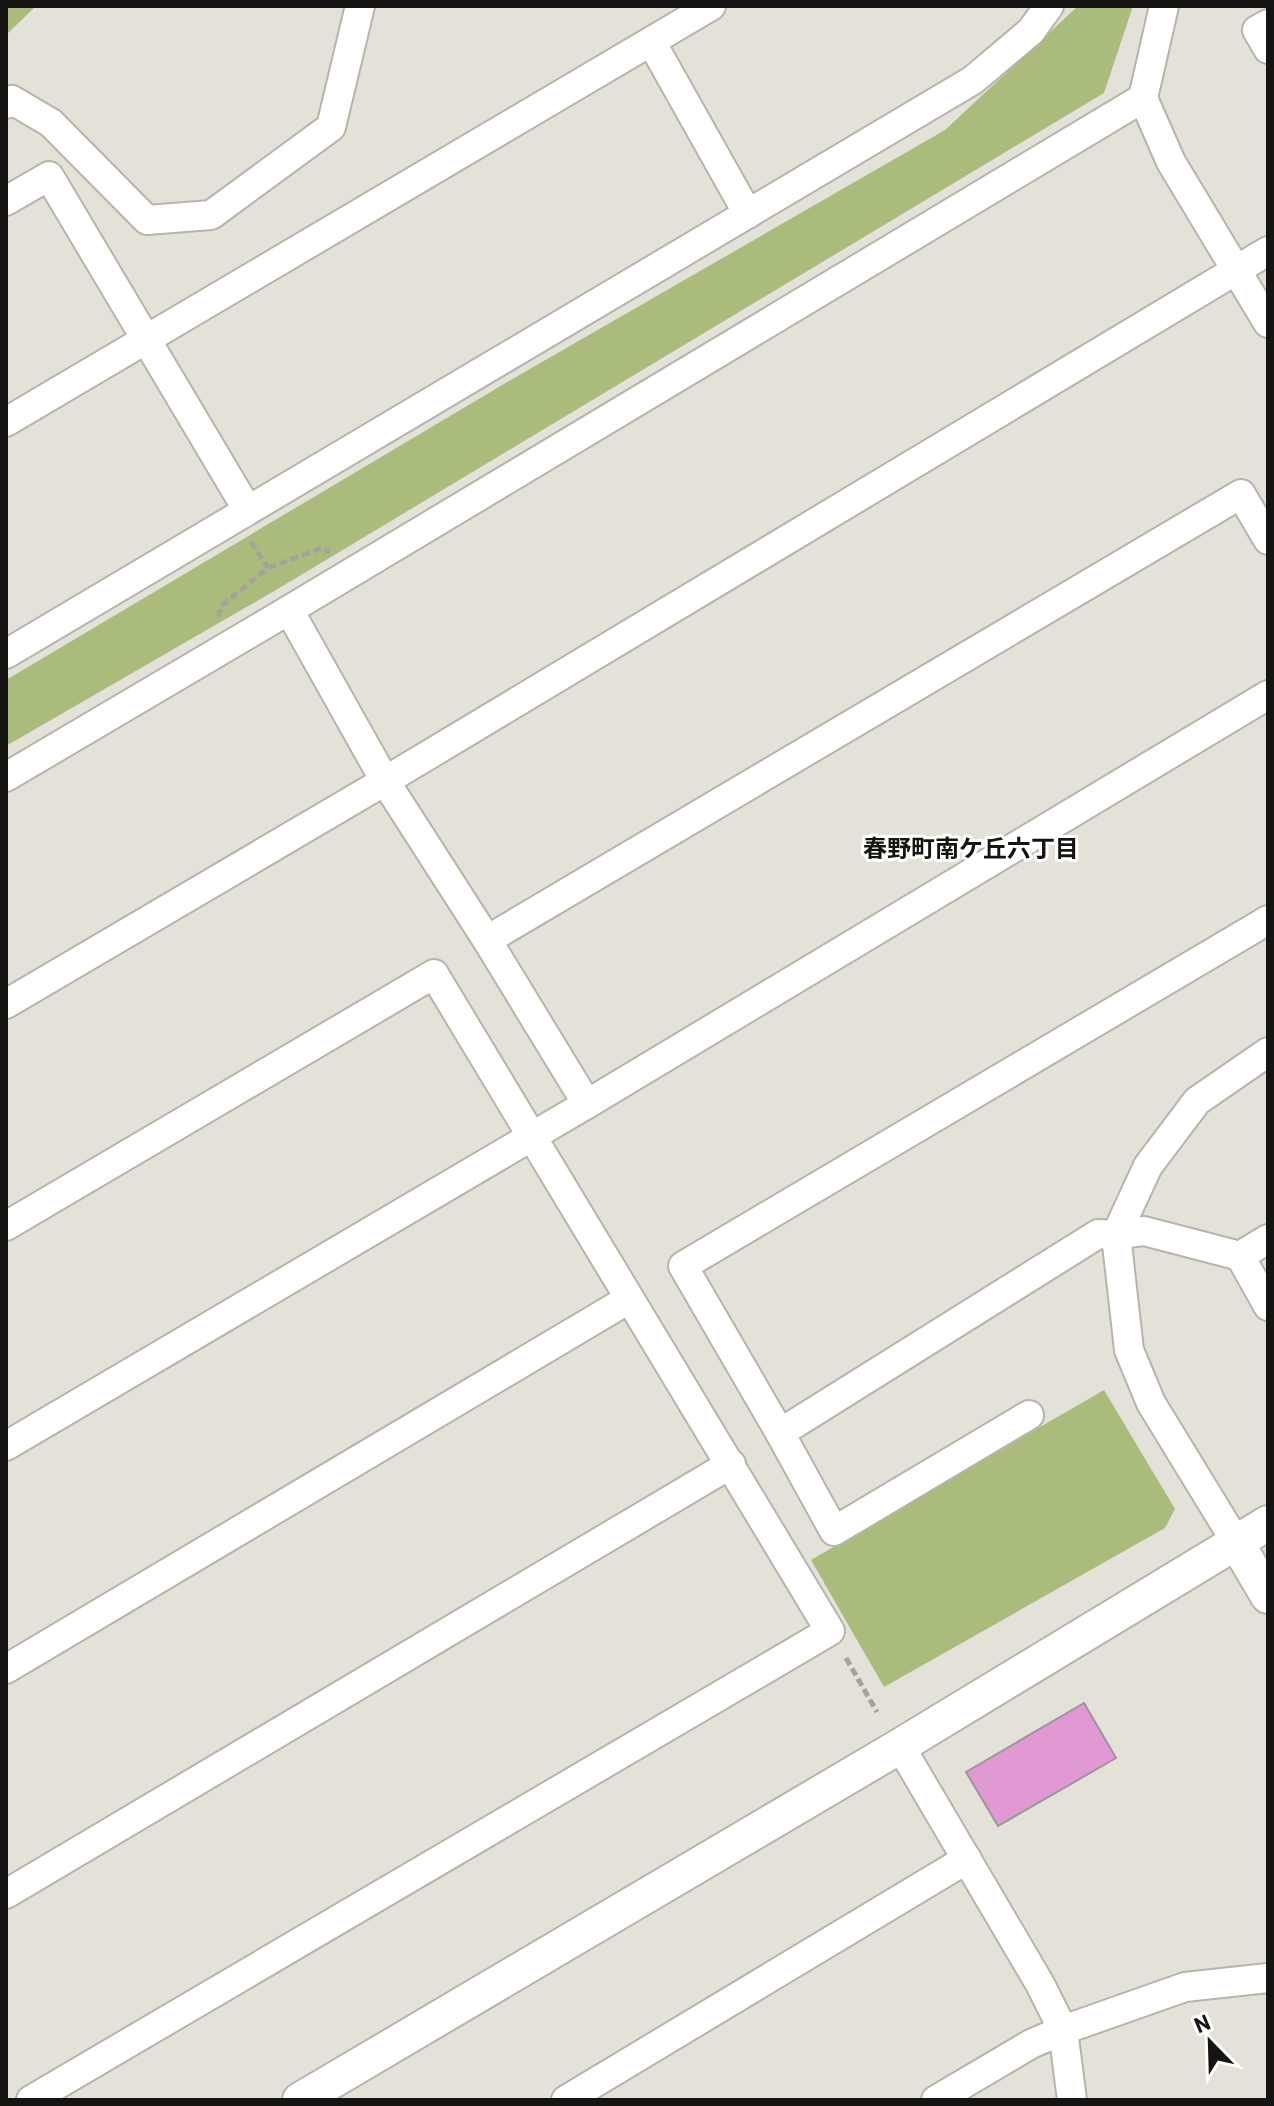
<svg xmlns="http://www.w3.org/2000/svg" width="1274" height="2106" font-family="Barlow,'Noto Sans JP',sans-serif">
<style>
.green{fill:#a9bc7c}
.building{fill:#e099d3;stroke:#9c959b;stroke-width:2}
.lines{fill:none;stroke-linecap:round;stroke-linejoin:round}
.minor-casing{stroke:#b7b4ac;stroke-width:32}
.tertiary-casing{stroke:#b7b4ac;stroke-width:38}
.path{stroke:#a4a29c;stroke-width:5;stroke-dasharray:8 4;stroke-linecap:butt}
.minor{stroke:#fff;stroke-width:28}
.tertiary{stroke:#fff;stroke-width:34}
.labels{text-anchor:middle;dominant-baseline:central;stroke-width:6;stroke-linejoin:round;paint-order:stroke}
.neighbourhood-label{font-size:24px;font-weight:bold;fill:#161412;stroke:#fff}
</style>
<rect width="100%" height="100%" fill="#e4e1d9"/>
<g class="green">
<polygon points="6,6 36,6 6,35"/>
<polygon points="1078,6 1133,6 1104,93 276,590 6,746 6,680 509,381 945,130"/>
<polygon points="1104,1390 1175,1509 1165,1528 884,1687 811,1560"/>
</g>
<polygon class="building" points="1084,1703 1116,1758 998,1826 966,1772"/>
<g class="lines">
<g class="minor-casing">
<g id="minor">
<polyline points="1164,6 1143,98 1171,162 1268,323"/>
<polyline points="1268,24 1257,30 1268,49"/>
<polyline points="652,43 748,214"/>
<polyline points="6,104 12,100 51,123 147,220 211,215 331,127 360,6"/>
<polyline points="6,201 49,176 247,509"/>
<polyline points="6,422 711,6"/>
<polyline points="289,610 385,781 487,940 587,1104 1268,695"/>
<polyline points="6,654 973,80 1031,31 1049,6"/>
<polyline points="6,777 289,610 1143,98"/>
<polyline points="1268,920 683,1266 780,1433 1098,1234 1116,1235 1144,1231 1240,1256 1268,1306"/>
<polyline points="487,940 1241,494 1268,540"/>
<polyline points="6,1004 385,781 1268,251"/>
<polyline points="6,1226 434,974 830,1631 31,2100"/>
<polyline points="1240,1256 1268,1239"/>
<polyline points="780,1433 834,1531 1029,1415"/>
<polyline points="6,1446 587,1104"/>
<polyline points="1236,1542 1151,1403 1129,1350 1116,1235 1148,1166 1197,1101 1268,1052"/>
<polyline points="6,1669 629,1299"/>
<polyline points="900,1746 1040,1984 1063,2030 1072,2100"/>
<polyline points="6,1894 731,1464"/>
<polyline points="566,2100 967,1859"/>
<polyline points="936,2100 1031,2044 1063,2030 1185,1987 1268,1978"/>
</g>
</g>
<g class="tertiary-casing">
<g id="tertiary">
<polyline points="1236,1542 1268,1596"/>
<polyline points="300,2100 900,1746 1268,1523"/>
</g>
</g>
<g class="path">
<polyline points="251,542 268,568"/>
<polyline points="219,617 221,606 268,568 322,548 330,552"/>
<polyline points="846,1658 877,1712"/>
</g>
<use href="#minor" class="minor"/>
<use href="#tertiary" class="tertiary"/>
</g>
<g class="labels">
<g class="neighbourhood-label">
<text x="971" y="847">春野町南ケ丘六丁目</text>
</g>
</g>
<rect width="1274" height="2106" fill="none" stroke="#161412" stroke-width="16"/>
<g transform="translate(1210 2042) rotate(337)" stroke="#ffffff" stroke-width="6" paint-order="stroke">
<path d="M0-6L14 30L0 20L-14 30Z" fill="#161412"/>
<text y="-12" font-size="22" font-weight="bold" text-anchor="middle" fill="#161412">N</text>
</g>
</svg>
